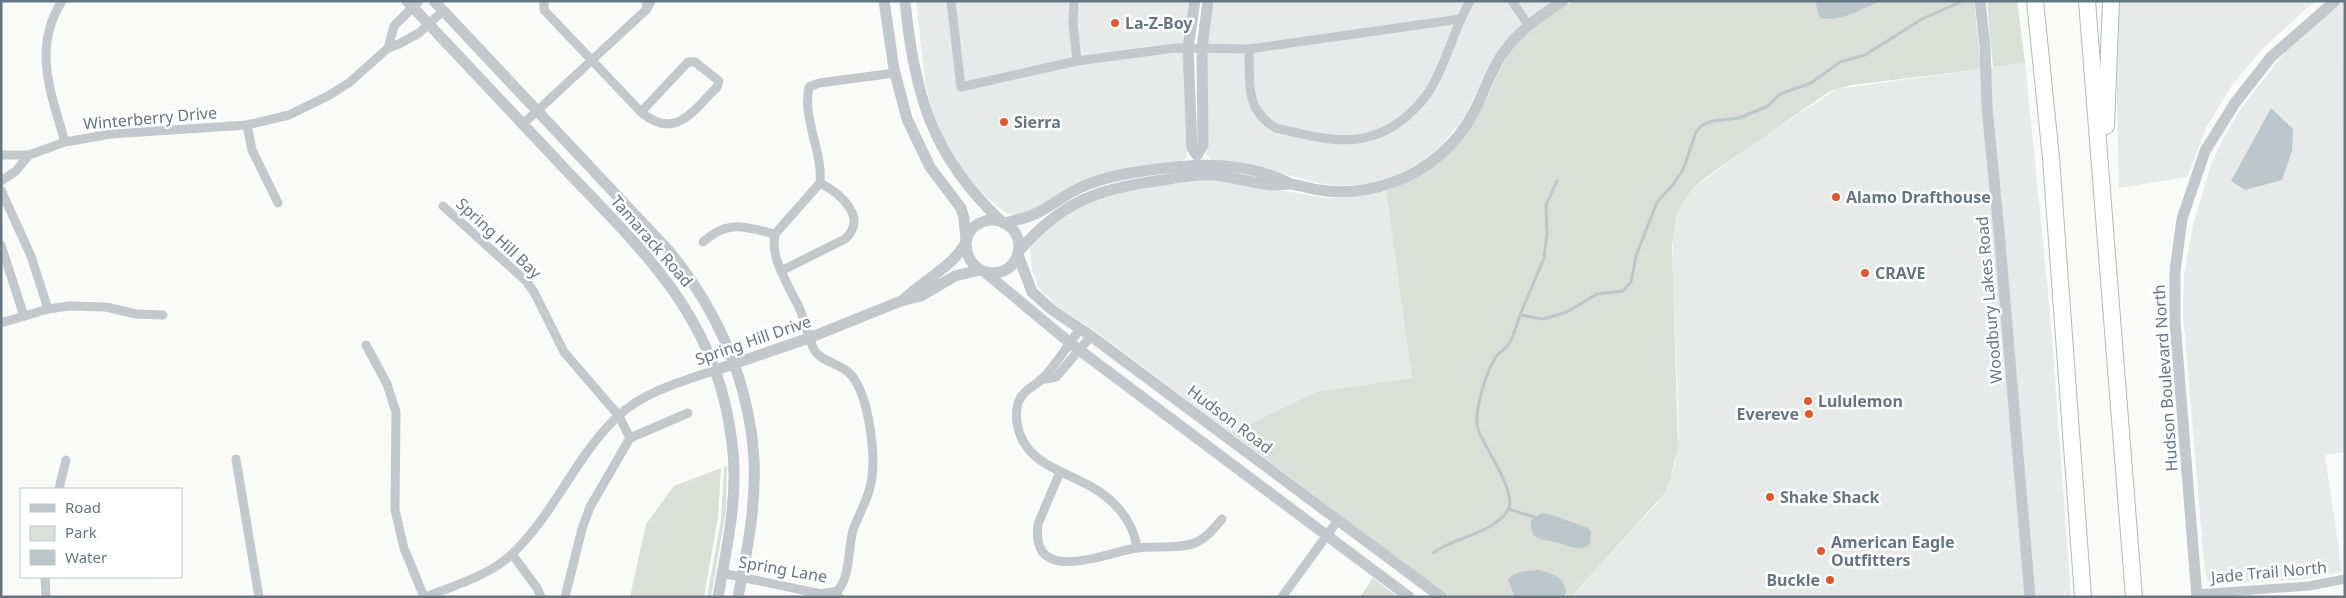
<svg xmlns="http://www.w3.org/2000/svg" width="2346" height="598" font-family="'Noto Sans',sans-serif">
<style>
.built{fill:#e8e9e9}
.green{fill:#dadfd7}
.water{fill:#bbc7cb}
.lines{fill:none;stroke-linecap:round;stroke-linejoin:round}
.stream{stroke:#bbc7cb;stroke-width:3}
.motorway-casing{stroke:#b4b9bd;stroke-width:18}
.minor{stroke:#c3c8cc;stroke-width:9}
.tertiary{stroke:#c3c8cc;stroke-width:11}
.motorway{stroke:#fff;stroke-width:16}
.poi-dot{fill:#e4572e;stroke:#fff;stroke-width:2}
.labels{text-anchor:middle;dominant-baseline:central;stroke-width:5;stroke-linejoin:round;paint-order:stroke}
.poi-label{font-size:16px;font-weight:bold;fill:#657683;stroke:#fff;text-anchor:start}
.street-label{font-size:16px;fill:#657683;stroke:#fff}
</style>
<rect width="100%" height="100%" fill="#fafaf8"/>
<g class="built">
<polygon points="916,1 1192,1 1185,77 1187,152 1186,158 1181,162 1127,170 1021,214 1013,215 1004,212 979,190 963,170 944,140 933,114 925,81"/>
<polygon points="1211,1 1552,1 1523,22 1501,46 1487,69 1465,117 1440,147 1420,163 1397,175 1368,184 1342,186 1319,183 1250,165 1214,161 1209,158 1206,152 1204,89"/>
<polygon points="2115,1 2315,1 2262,49 2232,85 2207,126 2187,177 2119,188"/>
<polygon points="2343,1 2345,452 2325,455 2342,572 2304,579 2214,585 2209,582 2205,573 2183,313 2184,275 2193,225 2211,165 2226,133 2242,107 2290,46"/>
<polygon points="2025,63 2050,312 2071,597 1571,597 1658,502 1670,480 1675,464 1679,433 1673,284 1673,228 1676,215 1692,189 1760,139 1837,89"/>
<polygon points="1215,179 1326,198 1355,197 1386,191 1412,378 1316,392 1232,434 1097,332 1058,307 1039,289 1032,270 1030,248 1033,243 1066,213 1103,194 1183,180"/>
</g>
<g class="green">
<path d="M1574 1H1974L1981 69 1852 85 1830 91 1706 177 1692 189 1676 215 1672 246 1678 447 1670 480 1664 494 1571 597H1449L1232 433 1316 392 1412 378 1386 191C1426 177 1463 146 1482 108 1493 88 1499 66 1514 48 1530 28 1552 13 1574 1Z"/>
<polygon points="1987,1 2017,1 2025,63 1993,67"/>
<polygon points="727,466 726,509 711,597 707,597 721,520 724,467"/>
<polygon points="721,468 718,517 704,597 630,597 646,524 674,486"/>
<polygon points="1373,578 1398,597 1360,597"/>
</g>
<g class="water">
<path d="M1815 1H1881C1862 8 1841 23 1820 18Z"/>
<polygon points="2271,108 2293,129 2292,151 2282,180 2245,190 2231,181"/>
<path d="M1542 513 1552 515 1588 528 1591 532 1590 544C1579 553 1566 544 1554 542 1547 540 1541 540 1534 536L1531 528V520Z"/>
<path d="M1539 570C1552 574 1564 576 1566 592L1563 597H1515L1508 580C1515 570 1527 571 1539 570Z"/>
</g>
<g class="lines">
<g class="stream">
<polyline points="1520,315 1544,258 1547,233 1546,205 1557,181"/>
<polyline points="1508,509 1534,517"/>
<path d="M1433 553C1455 536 1492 535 1508 510 1518 492 1484 448 1478 429 1473 415 1486 373 1494 360 1498 352 1505 350 1509 344 1514 335 1517 324 1520 315L1543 319 1567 312 1597 294 1623 291 1631 282 1636 256 1657 202 1672 186 1683 170 1696 132 1702 125 1713 121 1739 118 1768 106 1780 94 1811 83 1840 62 1865 55 1922 19 1963 1"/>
</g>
<g class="motorway-casing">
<g id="motorway">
<polyline points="2035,1 2051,158 2083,597"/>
<polyline points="2087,1 2134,597"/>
<polyline points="2106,126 2111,1"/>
</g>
</g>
<g class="minor">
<path d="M62 1C32 48 51 93 65 142"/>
<path d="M544 1V10L641 112C675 141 693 111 717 87L719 81 695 62H688L641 112"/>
<polyline points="646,1 647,9 651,1"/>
<polyline points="951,1 961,87 1077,61"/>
<path d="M1074 1 1073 24 1077 61 1175 48 1249 49C1250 80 1244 110 1276 128 1324 139 1364 152 1406 117 1415 109 1425 99 1431 88 1447 61 1454 29 1470 1"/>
<polyline points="1512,1 1528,25"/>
<polyline points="388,48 394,26 419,1"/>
<polyline points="1249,49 1460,19"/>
<polyline points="523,124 647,9"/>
<polyline points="247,125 252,150 278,203"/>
<polyline points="1,155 29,155 65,142 111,134 247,125 289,115 328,96 350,82 388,48 399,44 419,33 443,11"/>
<polyline points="1,181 16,171 29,155"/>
<polyline points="1,190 31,256 48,309"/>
<polyline points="443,206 526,281 534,292 564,352 619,416 630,438 590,507 582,529 565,597"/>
<path d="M703 242C728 219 745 227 775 234"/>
<polyline points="1,245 24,316"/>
<path d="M781 271 845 239C869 218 840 193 820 183"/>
<polyline points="1,323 48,309 69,306 106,307 136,314 163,315"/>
<path d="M1080 329C1068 345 1056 365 1041 380 1034 386 1026 389 1021 397 1016 405 1016 415 1017 423 1024 469 1074 471 1104 495 1122 509 1134 526 1137 548"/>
<polyline points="366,345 387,384 396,412 395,510 404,548 424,597"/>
<polyline points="1040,380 1056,377 1091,336"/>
<polyline points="630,438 688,413"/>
<polyline points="236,459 259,597"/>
<path d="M1060 472 1038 524C1030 587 1105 553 1136 548 1156 545 1178 550 1197 542 1208 537 1214 528 1222 519"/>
<polyline points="59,489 66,460"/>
<polyline points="512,554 537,588 541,597"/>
<polyline points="722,573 821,594 837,591"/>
<polyline points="45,577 46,597"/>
<polyline points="2197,594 2309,586 2345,579"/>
<path d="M426 597C455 585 488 576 511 555 554 515 575 457 617 417 643 392 683 381 716 370"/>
<path d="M839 597 837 591C850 580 848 548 853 530 858 517 865 504 869 491 878 464 870 399 852 376 842 363 823 363 815 351 808 339 806 325 801 312 798 304 793 296 789 288 781 271 771 254 775 234L820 183C823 151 802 119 809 87L819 83 895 73"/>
<polyline points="1282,597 1338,520"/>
</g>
<g class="tertiary">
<path d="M407 1C459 57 513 113 565 169 646 254 718 319 732 443 739 495 727 546 718 597"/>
<path d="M434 1 669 251C718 311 750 383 754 461 756 507 747 552 738 597"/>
<polyline points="884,1 894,69 907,119 930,167 961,208 964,218 966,241"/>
<path d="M905 1C914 94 932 157 1002 222"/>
<polyline points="1195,1 1188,48 1192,148 1197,155"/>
<polyline points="1980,1 1985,46 1987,107 1999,231 2030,597"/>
<polyline points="1197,155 1203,145 1202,48 1208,1"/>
<path d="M1005 223C1016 220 1027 218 1037 213 1053 205 1067 193 1084 186 1105 177 1127 173 1150 170 1198 163 1245 161 1289 183"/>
<path d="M1018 252C1061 202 1098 188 1163 180 1180 177 1198 174 1215 175 1234 177 1253 183 1272 185 1278 185 1284 184 1290 184 1300 185 1310 189 1320 190 1344 194 1368 191 1391 183 1427 171 1458 144 1475 110 1484 92 1490 73 1501 56 1517 32 1539 16 1563 1"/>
<polyline points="1018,255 1032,292 1052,310 1091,336 1441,597"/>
<polyline points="986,273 1070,343 1409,597"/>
<path d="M903 300C917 287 933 277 948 264 954 259 961 251 965 244 967 241 967 237 969 233 976 221 993 216 1006 224 1013 228 1019 236 1019 245 1019 282 967 283 966 243"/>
<polyline points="716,370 809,338 901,301 921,296 955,276 980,270"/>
<polyline points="2197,597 2175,322 2175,271 2182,219 2205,151 2235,103 2271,57 2335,1"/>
</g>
<use href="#motorway" class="motorway"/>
</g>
<g class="poi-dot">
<circle cx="1115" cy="23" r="5"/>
<circle cx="1004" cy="122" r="5"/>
<circle cx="1836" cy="197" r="5"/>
<circle cx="1865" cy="273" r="5"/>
<circle cx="1808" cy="401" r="5"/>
<circle cx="1809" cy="414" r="5"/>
<circle cx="1770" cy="497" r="5"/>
<circle cx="1821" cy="551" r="5"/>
<circle cx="1830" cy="580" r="5"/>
</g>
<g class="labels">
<g class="poi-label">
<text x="1125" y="23">La-Z-Boy</text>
<text x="1014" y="122">Sierra</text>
<text x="1846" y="197">Alamo Drafthouse</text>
<text x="1875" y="273">CRAVE</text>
<text x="1818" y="401">Lululemon</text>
<text x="1799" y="414" text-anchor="end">Evereve</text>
<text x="1780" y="497">Shake Shack</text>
<text x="1831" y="542">American Eagle<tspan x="1831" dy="18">Outfitters</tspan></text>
<text x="1820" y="580" text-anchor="end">Buckle</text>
</g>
<g class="street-label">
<text transform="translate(150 118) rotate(-5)">Winterberry Drive</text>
<text transform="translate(499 238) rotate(43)">Spring Hill Bay</text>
<text transform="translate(652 241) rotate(49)">Tamarack Road</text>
<text transform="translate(1989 300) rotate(-95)">Woodbury Lakes Road</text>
<text transform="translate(753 340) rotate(-19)">Spring Hill Drive</text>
<text transform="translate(2165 378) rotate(-94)">Hudson Boulevard North</text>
<text transform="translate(1230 419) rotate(37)">Hudson Road</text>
<text transform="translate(783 569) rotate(10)">Spring Lane</text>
<text transform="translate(2269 572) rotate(-5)">Jade Trail North</text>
</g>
</g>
<rect width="2346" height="598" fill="none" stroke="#657683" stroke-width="5"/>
<rect x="20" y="488" width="162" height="90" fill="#ffffff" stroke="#c1c8cd"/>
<rect x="30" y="504" width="25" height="8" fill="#c3c8cc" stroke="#c1c8cd"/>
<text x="65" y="513" font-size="15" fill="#657683">Road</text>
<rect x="30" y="526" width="25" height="15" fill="#dadfd7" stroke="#c1c8cd"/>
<text x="65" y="538" font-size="15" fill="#657683">Park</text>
<rect x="30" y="550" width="25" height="15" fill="#bbc7cb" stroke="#c1c8cd"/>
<text x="65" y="563" font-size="15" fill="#657683">Water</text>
</svg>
